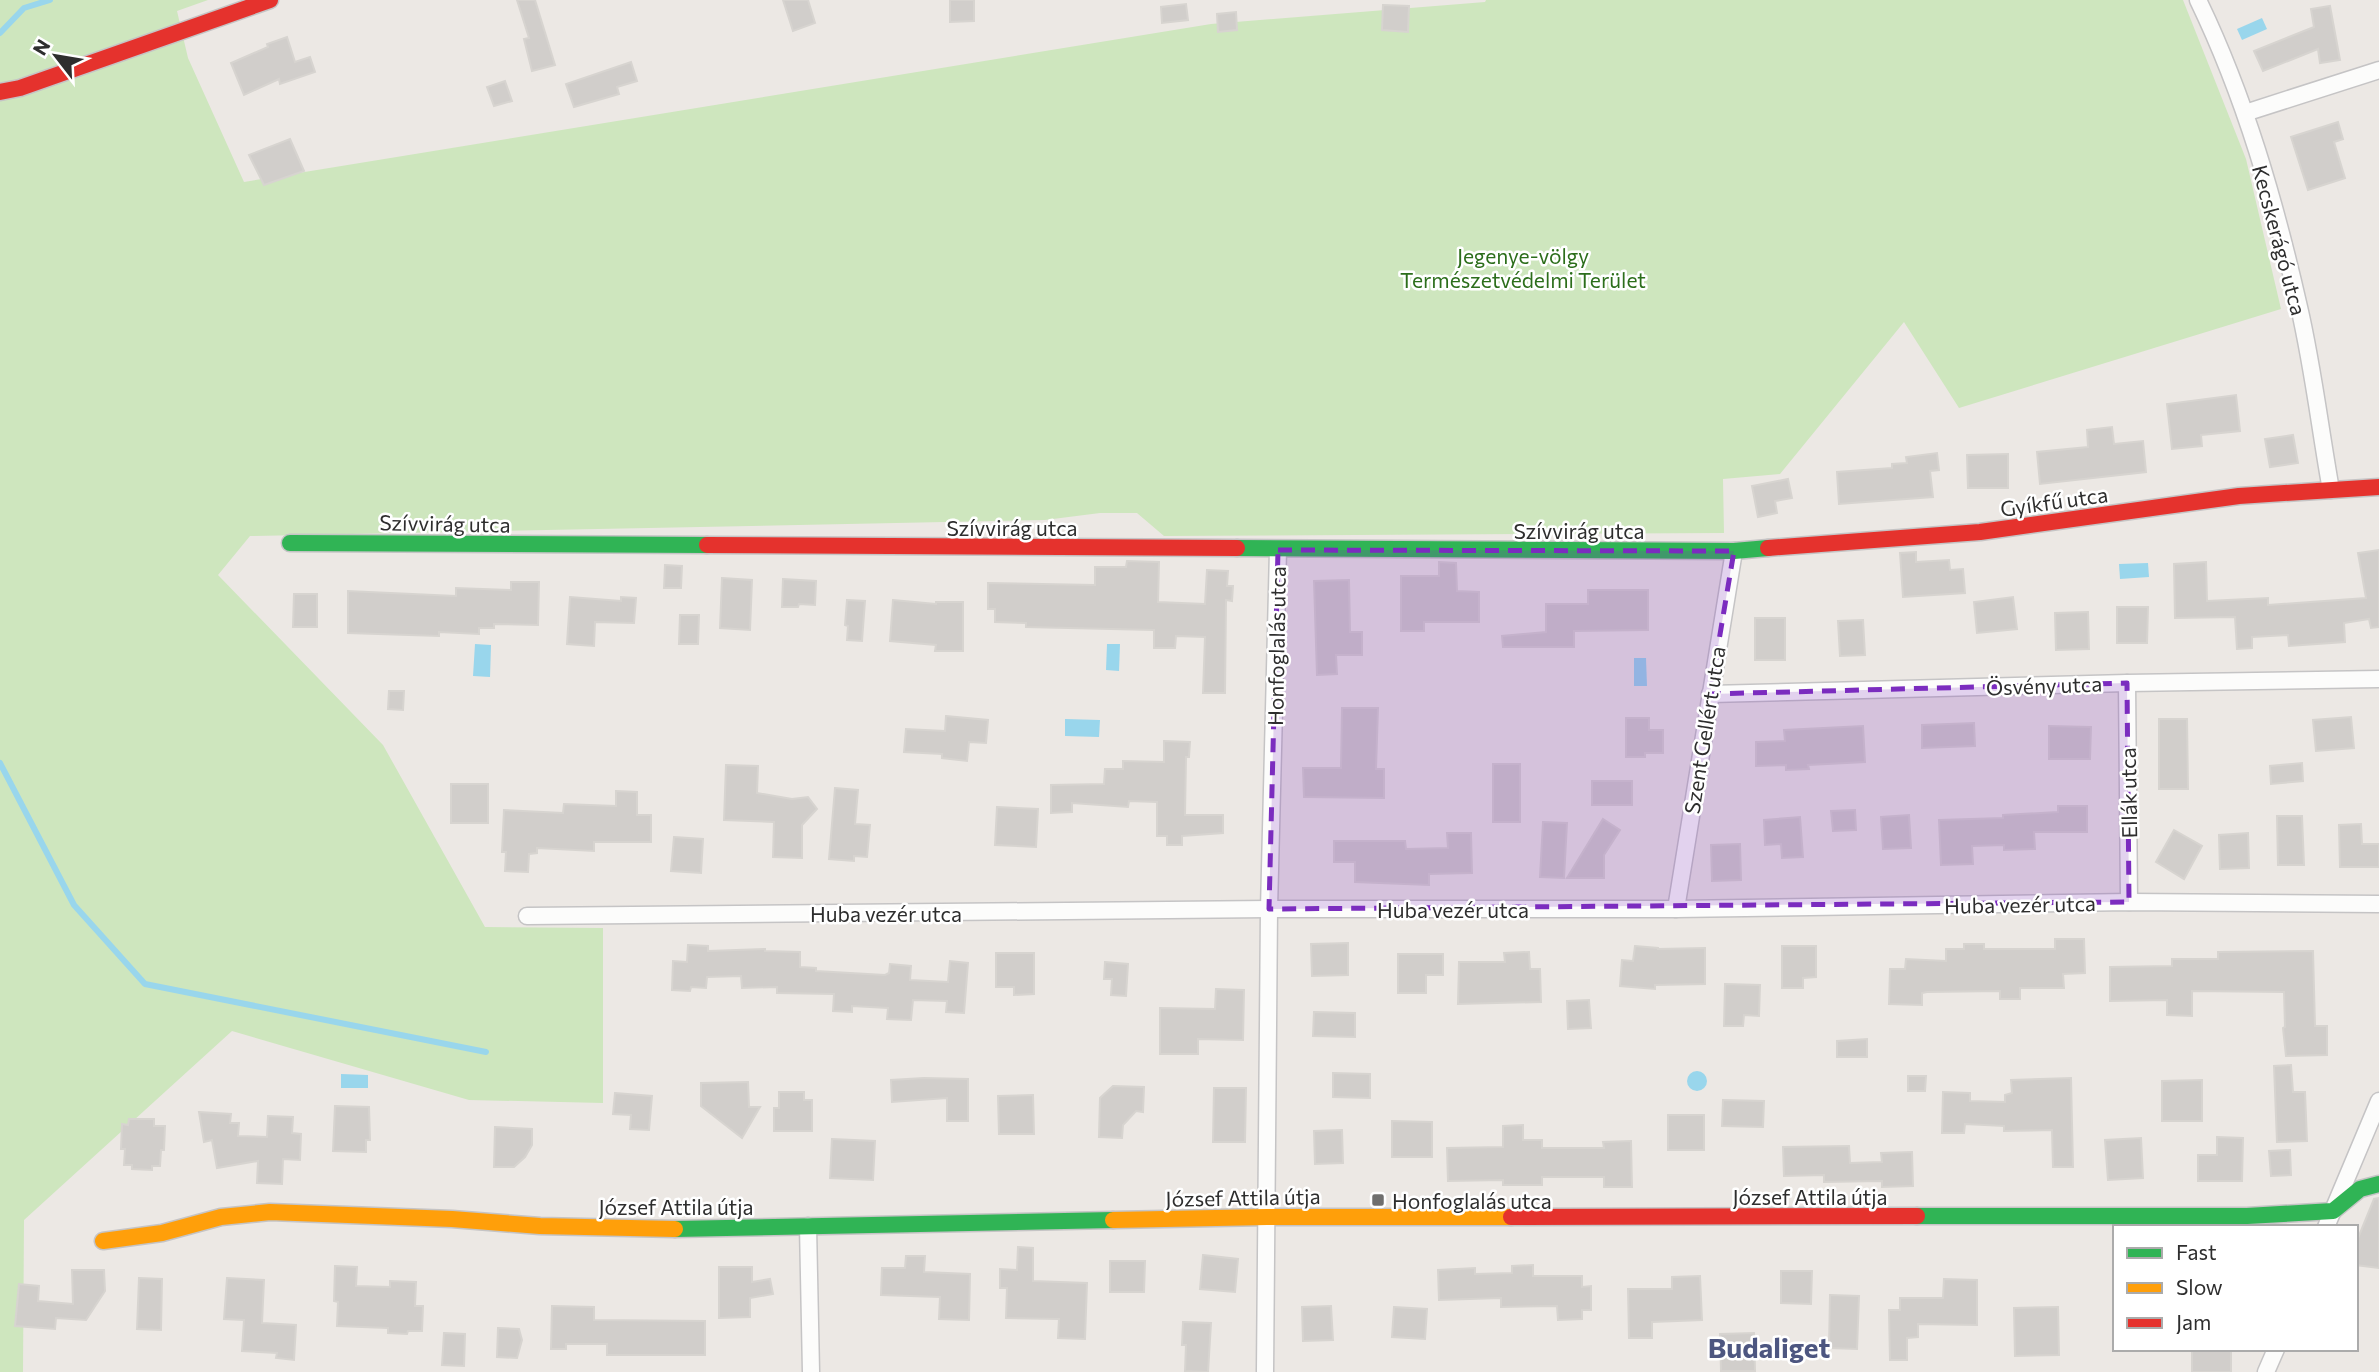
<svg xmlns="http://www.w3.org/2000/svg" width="2379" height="1372" font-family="Commissioner,sans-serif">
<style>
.green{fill:#cee6be}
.water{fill:#99d6ec}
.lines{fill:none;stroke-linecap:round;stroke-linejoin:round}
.stream{stroke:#99d6ec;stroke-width:6}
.building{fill:#d1cecb;stroke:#d7d4d0;stroke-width:2}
.street-casing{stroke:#c5c4c5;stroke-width:19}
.fast-casing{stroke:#c5c4c5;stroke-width:19}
.slow-casing{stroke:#c5c4c5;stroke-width:19}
.jam-casing{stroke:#c5c4c5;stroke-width:19}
.street{stroke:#fcfcfb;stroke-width:16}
.fast{stroke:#30b455;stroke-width:16}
.slow{stroke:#ff9f0a;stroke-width:16}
.jam{stroke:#e5322d;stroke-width:16}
.marked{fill:#7b2cbf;fill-opacity:0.2;stroke:#7b2cbf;stroke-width:5;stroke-dasharray:14 9;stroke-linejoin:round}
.poi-dot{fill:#706f6e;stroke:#fff;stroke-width:2.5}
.labels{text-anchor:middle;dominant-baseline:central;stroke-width:5;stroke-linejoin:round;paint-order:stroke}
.street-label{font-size:21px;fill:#2e2e2e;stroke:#fff}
.park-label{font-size:21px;fill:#2c6e1b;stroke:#fff}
.poi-label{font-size:21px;fill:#2e2e2e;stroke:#fff;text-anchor:start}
.district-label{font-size:28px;font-weight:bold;fill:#4d5680;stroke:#fff}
</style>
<rect width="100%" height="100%" fill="#ece8e4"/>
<polygon class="green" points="0,0 208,0 177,11 188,58 244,182 1211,24 1485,2 1486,0 2183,0 2246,159 2281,309 1959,408 1904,322 1780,474 1723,479 1724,533 1164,536 1137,513 1100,513 1045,520 250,536 218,575 383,745 485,927 603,928 603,1103 469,1100 232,1031 24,1220 23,1372 0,1372"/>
<g class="water">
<polygon points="2262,18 2267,29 2242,40 2237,29"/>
<polygon points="2148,563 2149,577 2120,579 2119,564"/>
<polygon points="475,644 491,645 490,677 473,676"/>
<polygon points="1107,644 1120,644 1119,671 1106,670"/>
<polygon points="1634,658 1646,658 1647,686 1634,686"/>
<polygon points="1065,719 1100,720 1099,737 1065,736"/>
<circle cx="1697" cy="1081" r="10"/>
<polygon points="341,1074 368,1075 368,1088 341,1088"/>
</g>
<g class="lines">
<g class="stream">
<polyline points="0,33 24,8 50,0"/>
<polyline points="0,763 74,905 145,984 486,1052"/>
</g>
</g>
<g class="building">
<polygon points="517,0 535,0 555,65 532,71 524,39 529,38"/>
<polygon points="783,0 808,0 815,23 793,31"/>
<polygon points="950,0 974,0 974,21 950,22"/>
<polygon points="1186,4 1188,20 1162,23 1161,7"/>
<polygon points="1383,5 1409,6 1408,32 1382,30"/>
<polygon points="2330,6 2340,60 2320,63 2318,49 2263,71 2254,51 2314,27 2311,9"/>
<polygon points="1236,12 1237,30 1218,32 1217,14"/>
<polygon points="287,37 295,62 310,57 315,72 280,84 279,79 244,95 231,63 268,47 267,44"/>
<polygon points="631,62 637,81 617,87 619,94 574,107 566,84"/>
<polygon points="505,81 512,101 494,106 487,87"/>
<polygon points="2338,122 2343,139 2334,142 2345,178 2308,190 2291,137"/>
<polygon points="290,139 304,171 264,185 249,155"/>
<polygon points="2236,395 2240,431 2201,435 2202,446 2172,449 2167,404"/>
<polygon points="2112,427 2114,444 2143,441 2146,472 2040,484 2037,452 2088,447 2087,430"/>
<polygon points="2293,435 2298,463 2270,467 2265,439"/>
<polygon points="1937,453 1939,470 1930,471 1933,497 1839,504 1837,472 1892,468 1892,464 1907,463 1906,457"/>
<polygon points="2008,454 2008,488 1968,488 1967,455"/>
<polygon points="1788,479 1792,498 1775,501 1777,513 1758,517 1752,486"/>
<polygon points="2379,550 2379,627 2371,628 2369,619 2344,623 2345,642 2289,646 2288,635 2252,637 2252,648 2237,649 2235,617 2175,618 2174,564 2206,562 2207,601 2268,598 2268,605 2366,598 2358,553"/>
<polygon points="1916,552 1916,562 1949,560 1950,570 1963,569 1965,593 1903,597 1900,553"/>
<polygon points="1127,561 1159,562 1158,602 1205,604 1207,570 1228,571 1227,586 1233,586 1232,601 1226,600 1225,693 1203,693 1205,637 1176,636 1175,648 1154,648 1154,630 1026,627 1026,623 995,622 995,609 988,609 988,583 1095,585 1095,567 1126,567"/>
<polygon points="1439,562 1456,563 1457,591 1479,592 1479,622 1424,622 1424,631 1401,631 1401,576 1439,576"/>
<polygon points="665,565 682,566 681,588 664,588"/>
<polygon points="722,578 752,580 750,630 720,628"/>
<polygon points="783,579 816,581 815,605 799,604 798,607 782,607"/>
<polygon points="1349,580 1350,632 1362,632 1362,655 1336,655 1337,674 1317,675 1314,581"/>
<polygon points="511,582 539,582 538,625 494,624 494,628 479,628 479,634 439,632 439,636 348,633 348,591 456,596 456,588 511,590"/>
<polygon points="1588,590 1648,590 1648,630 1574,631 1574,647 1503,647 1502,636 1546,632 1546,604 1588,604"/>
<polygon points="294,594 317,594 317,627 293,627"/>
<polygon points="570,597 621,601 621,597 636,598 634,623 595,622 594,646 567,644"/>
<polygon points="2013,597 2017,629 1977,633 1974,602"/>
<polygon points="847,600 865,601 862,641 847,640 848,626 845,625"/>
<polygon points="893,600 936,604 936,602 963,602 963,651 935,651 936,645 890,641"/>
<polygon points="2117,607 2148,607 2147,643 2117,643"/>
<polygon points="2088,612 2089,649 2056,650 2055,613"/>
<polygon points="680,615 699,615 698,644 679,644"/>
<rect x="1755" y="618" width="30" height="42"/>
<polygon points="1863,620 1865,655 1840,656 1838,621"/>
<polygon points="389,691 404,691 403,710 388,709"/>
<polygon points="1342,708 1378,708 1376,769 1384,769 1384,798 1304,797 1303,768 1341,768"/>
<polygon points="946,716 988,720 986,743 969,742 967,761 942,758 942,754 904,752 906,729 945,731"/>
<polygon points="2351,717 2354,748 2316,751 2313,720"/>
<polygon points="1626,718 1649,718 1649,730 1663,730 1663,753 1645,753 1645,757 1626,757"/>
<polygon points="2159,719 2187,719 2188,789 2159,789"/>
<polygon points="1974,723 1975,746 1922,748 1922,725"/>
<polygon points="1863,726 1865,762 1808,765 1809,769 1786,770 1786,765 1756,766 1756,742 1785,741 1784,730"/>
<polygon points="2049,726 2091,727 2090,759 2049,759"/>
<polygon points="1164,741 1190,742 1189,757 1186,757 1185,815 1223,815 1223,833 1182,836 1182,845 1167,845 1167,836 1157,836 1157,802 1129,801 1128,807 1072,803 1072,812 1051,813 1051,785 1104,784 1105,769 1123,769 1123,761 1164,762"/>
<polygon points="2302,763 2303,781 2271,784 2270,766"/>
<rect x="1493" y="764" width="27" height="58"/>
<polygon points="726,765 758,766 757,793 792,799 808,797 817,809 802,825 802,858 773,857 774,822 724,820"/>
<rect x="1592" y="781" width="40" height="24"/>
<rect x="451" y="784" width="37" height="39"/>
<polygon points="835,788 858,790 855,824 870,825 867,857 854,856 854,861 829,859"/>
<polygon points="616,791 637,792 637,815 651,815 651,842 594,842 594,851 537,848 537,853 529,854 528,872 505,871 506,852 502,852 504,810 563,813 564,804 616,806"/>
<polygon points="2058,806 2087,806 2087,832 2034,832 2035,849 2004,850 2004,845 1972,846 1973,864 1941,865 1939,820 2003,818 2003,815 2058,812"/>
<polygon points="997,807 1038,809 1036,847 995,845"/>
<polygon points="1855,810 1856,830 1833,831 1831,811"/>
<polygon points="1909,815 1911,848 1883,849 1881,817"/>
<polygon points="2277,816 2302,816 2304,865 2278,865"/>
<polygon points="1800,817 1803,857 1782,858 1781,844 1765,845 1764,820"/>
<polygon points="1603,819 1620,830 1604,855 1604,878 1567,878"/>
<polygon points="1543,822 1567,823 1564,878 1540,877"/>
<polygon points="2361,824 2362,844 2379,844 2379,867 2340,867 2339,825"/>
<polygon points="2174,830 2202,846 2184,879 2156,862"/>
<polygon points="1447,833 1471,833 1472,873 1429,874 1429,885 1355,882 1355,862 1334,862 1334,841 1405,841 1406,849 1448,848"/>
<polygon points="2248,833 2249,868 2220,869 2219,835"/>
<polygon points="674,837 703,839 701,873 671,871"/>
<polygon points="1740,844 1741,880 1712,881 1711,845"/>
<polygon points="2055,939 2084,939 2085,973 2063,974 2064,988 2020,988 2020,999 2000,999 2000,991 1927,992 1922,993 1922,1005 1889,1004 1890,969 1905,969 1906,959 1946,961 1946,949 1964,949 1964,944 1984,944 1984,949 2055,949"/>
<polygon points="1348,943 1348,975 1312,976 1311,944"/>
<polygon points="688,945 708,946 708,951 765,949 765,951 800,952 800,967 816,968 816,971 885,975 889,973 890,964 911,966 910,980 948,982 950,961 968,963 964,1013 946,1012 947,1001 913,1000 911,1020 887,1019 888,1008 852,1006 852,1012 833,1011 834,994 777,993 777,987 742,988 741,976 707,977 706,988 691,987 690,991 672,990 673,961 687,962"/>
<polygon points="1635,946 1658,948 1658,949 1705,948 1705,984 1655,985 1655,989 1620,986 1622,960 1633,961"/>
<polygon points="1782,946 1816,946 1816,977 1803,978 1803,988 1782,988"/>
<polygon points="2313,951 2315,1026 2327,1026 2327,1055 2286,1056 2283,1028 2285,1027 2284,992 2192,991 2192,1016 2167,1015 2167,1000 2110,1001 2110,967 2172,966 2172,959 2218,959 2218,952"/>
<polygon points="1529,952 1530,969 1540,969 1541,1002 1458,1004 1459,962 1505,962 1504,953"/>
<polygon points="996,953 1034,953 1034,994 1014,995 1014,987 996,987"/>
<polygon points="1398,954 1443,954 1443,975 1426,975 1426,993 1398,993"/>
<polygon points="1105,962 1128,964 1126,996 1111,995 1112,979 1104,979"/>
<polygon points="1725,984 1760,985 1759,1016 1744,1015 1743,1026 1724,1026"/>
<polygon points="1216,989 1244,990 1243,1040 1198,1039 1198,1054 1160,1054 1160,1008 1215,1009"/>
<polygon points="1589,1000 1591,1028 1568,1029 1567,1001"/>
<polygon points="1314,1012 1355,1013 1355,1037 1313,1036"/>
<polygon points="1867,1039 1867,1057 1837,1057 1837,1041"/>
<polygon points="2291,1065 2293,1092 2305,1092 2307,1141 2277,1142 2274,1066"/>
<polygon points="1333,1073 1370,1074 1370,1098 1333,1097"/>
<polygon points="1908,1076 1926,1076 1925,1091 1908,1091"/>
<polygon points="924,1078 968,1079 968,1121 947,1121 947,1098 892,1102 891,1080"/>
<polygon points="2071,1078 2073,1167 2053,1167 2052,1130 2004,1131 2004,1126 1965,1124 1964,1133 1942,1133 1943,1092 1970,1093 1970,1101 2005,1102 2005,1095 2012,1093 2011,1080"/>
<polygon points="2202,1080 2202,1121 2162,1121 2162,1081"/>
<polygon points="748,1082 749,1107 760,1107 742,1138 701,1106 701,1083"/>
<polygon points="1113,1086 1144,1087 1143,1112 1136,1111 1123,1125 1122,1138 1099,1137 1100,1098"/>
<polygon points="1214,1088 1246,1088 1245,1142 1213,1142"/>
<polygon points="779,1092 804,1092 804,1100 812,1100 812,1131 774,1131 774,1108 779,1108"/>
<polygon points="615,1093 652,1096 649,1130 630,1129 631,1115 613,1114"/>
<polygon points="1033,1095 1034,1134 999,1134 998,1096"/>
<polygon points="1723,1100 1764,1101 1763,1127 1722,1126"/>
<polygon points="335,1106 369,1107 370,1140 366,1140 366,1152 333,1151"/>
<polygon points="199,1112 231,1114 230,1123 239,1123 238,1136 267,1137 268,1116 293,1117 292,1133 301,1134 300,1160 283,1159 282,1184 257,1183 258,1161 217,1168 212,1140 204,1142"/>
<rect x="1668" y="1115" width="36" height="35"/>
<polygon points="129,1119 154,1119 154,1126 165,1126 164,1150 161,1150 160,1166 152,1166 152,1170 132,1169 132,1165 124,1165 125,1149 121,1149 122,1124 128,1125"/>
<polygon points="1392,1121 1432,1122 1432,1157 1392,1157"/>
<polygon points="1523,1125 1523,1140 1542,1140 1542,1148 1604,1148 1603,1142 1631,1141 1632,1187 1604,1187 1604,1177 1542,1177 1542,1185 1503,1185 1503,1180 1448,1181 1447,1148 1503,1147 1503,1126"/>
<polygon points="495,1127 532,1129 532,1145 525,1157 514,1167 494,1167"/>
<polygon points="1342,1130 1343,1163 1315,1164 1314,1131"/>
<polygon points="2217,1137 2243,1138 2242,1181 2198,1181 2198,1155 2217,1155"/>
<polygon points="2141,1138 2143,1178 2108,1180 2105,1140"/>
<polygon points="832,1139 875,1141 873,1180 830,1178"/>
<polygon points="1849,1146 1850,1163 1882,1162 1881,1153 1912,1152 1913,1186 1882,1187 1882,1181 1824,1182 1824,1175 1784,1176 1783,1147"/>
<polygon points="2290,1150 2291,1175 2271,1176 2269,1151"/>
<polygon points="2379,1198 2379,1268 2356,1265 2356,1243 2374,1199"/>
<polygon points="1018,1247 1033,1248 1033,1281 1087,1283 1085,1339 1058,1338 1059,1319 1006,1318 1007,1288 1000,1288 1000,1269 1017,1270"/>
<polygon points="1203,1255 1238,1259 1235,1292 1200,1289"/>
<polygon points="906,1256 925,1256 924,1272 970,1274 969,1320 939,1319 940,1297 881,1295 882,1268 905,1268"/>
<polygon points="1110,1261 1145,1261 1144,1292 1110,1292"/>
<polygon points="1533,1265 1533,1276 1582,1276 1582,1287 1591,1286 1591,1310 1582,1310 1582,1319 1558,1320 1557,1306 1501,1307 1501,1298 1439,1300 1438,1270 1475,1268 1475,1274 1512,1273 1512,1266"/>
<polygon points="335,1266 357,1267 356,1286 390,1287 390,1281 416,1282 415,1306 423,1306 422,1331 408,1331 407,1334 388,1333 388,1328 337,1326 338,1302 334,1301"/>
<polygon points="719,1267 752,1267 752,1282 770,1279 773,1294 750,1298 750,1317 719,1318"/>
<polygon points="72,1270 104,1270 105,1291 86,1320 56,1318 55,1329 15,1326 19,1284 39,1286 38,1301 73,1304"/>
<polygon points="1781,1271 1812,1271 1811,1304 1781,1303"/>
<polygon points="1700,1276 1702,1320 1652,1322 1652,1338 1629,1338 1628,1289 1672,1289 1672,1277"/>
<polygon points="139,1278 162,1279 161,1330 137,1329"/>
<polygon points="227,1278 264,1280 262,1323 296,1325 294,1360 276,1358 277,1353 242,1351 244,1320 224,1319"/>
<polygon points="1944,1279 1977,1280 1977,1325 1918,1324 1918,1337 1907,1338 1907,1360 1890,1360 1889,1310 1900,1310 1900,1298 1943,1298"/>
<polygon points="1830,1295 1859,1296 1857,1349 1829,1348"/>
<polygon points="552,1306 594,1307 594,1320 705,1321 705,1355 607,1355 607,1344 566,1344 566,1349 551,1349"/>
<polygon points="1331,1306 1333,1340 1303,1341 1302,1307"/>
<polygon points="1394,1307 1427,1309 1425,1339 1392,1337"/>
<polygon points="2058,1307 2059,1355 2015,1356 2014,1308"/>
<polygon points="1183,1322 1211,1323 1208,1372 1185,1371 1186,1345 1182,1345"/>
<polygon points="498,1328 519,1329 522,1340 517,1358 497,1357"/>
<polygon points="444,1333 465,1334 464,1366 442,1365"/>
<polygon points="1754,1333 1755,1371 1721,1371 1720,1334"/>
<rect x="2192" y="1349" width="39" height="23"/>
</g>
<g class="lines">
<g class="street-casing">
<g id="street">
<path d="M2198 0C2245 97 2275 202 2299 307 2313 367 2320 429 2331 490"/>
<polyline points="2245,113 2379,70"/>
<polyline points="2127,683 2129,902"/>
<polyline points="1710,694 2127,683 2379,679"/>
<polyline points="1676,909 1734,551"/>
<polyline points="527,916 1269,909 1676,909 2129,902 2379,904"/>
<polyline points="808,1226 811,1372"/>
<polyline points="2326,1227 2379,1101"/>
<polyline points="1265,1372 1269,909 1278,550"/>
<polyline points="2266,1372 2276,1349"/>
</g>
</g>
<g class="fast-casing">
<g id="fast">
<polyline points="290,543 707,545"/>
<polyline points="1237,548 1734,551 1768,548"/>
<polyline points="1917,1216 2247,1216 2333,1211 2360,1189 2379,1184"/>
<polyline points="675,1229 1113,1220"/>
</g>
</g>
<g class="slow-casing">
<g id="slow">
<polyline points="1113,1220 1267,1217 1511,1217"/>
<polyline points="103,1241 162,1233 221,1217 270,1212 452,1219 540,1226 675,1229"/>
</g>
</g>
<g class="jam-casing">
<g id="jam">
<polyline points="0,92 20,88 270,0"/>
<polyline points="707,545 1237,548"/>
<polyline points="1768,548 1980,532 2239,496 2379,487"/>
<polyline points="1511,1217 1917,1216"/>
</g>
</g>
<use href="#street" class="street"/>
<use href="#fast" class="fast"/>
<use href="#slow" class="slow"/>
<use href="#jam" class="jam"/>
</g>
<path class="marked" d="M1278 550 1734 551 1710 694 2127 683 2129 902 1269 909Z"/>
<rect class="poi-dot" x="1371" y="1193" width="14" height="14" rx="3.5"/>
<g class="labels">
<g class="street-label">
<text transform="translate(2280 240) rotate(75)">Kecskerágó utca</text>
<text transform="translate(2054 501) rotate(-8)">Gyíkfű utca</text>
<text transform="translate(445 523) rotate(1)">Szívvirág utca</text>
<text x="1012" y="527">Szívvirág utca</text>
<text x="1579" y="530">Szívvirág utca</text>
<text transform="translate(1276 646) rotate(-89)">Honfoglalás utca</text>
<text transform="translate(2044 685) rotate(-2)">Ösvény utca</text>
<text transform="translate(1704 730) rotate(-81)">Szent Gellért utca</text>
<text transform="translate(2128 793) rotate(-91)">Ellák utca</text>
<text transform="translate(2020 904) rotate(-1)">Huba vezér utca</text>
<text x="1453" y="909">Huba vezér utca</text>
<text x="886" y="913">Huba vezér utca</text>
<text x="1810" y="1196">József Attila útja</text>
<text transform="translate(1243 1197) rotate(-1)">József Attila útja</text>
<text x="676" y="1206">József Attila útja</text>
</g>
<g class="park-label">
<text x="1523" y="255">Jegenye-völgy<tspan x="1523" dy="24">Természetvédelmi Terület</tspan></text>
</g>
<g class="poi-label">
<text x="1392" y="1200">Honfoglalás utca</text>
</g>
<g class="district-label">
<text x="1769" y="1347">Budaliget</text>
</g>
</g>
<rect x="2113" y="1225" width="245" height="126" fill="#ffffff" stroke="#ababab" stroke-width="2"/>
<rect x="2127" y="1248" width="35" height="10" fill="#30b455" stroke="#ababab" stroke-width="2"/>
<text x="2176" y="1260" font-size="21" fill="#2e2e2e">Fast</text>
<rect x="2127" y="1283" width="35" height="10" fill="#ff9f0a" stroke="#ababab" stroke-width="2"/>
<text x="2176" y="1295" font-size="21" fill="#2e2e2e">Slow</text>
<rect x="2127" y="1318" width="35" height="10" fill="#e5322d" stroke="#ababab" stroke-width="2"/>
<text x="2176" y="1330" font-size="21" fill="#2e2e2e">Jam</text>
<g transform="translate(56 56) rotate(301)" stroke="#ffffff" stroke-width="5" paint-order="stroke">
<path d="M0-5L12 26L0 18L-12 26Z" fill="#2e2e2e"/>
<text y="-10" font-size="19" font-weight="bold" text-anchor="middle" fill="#2e2e2e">N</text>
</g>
</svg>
